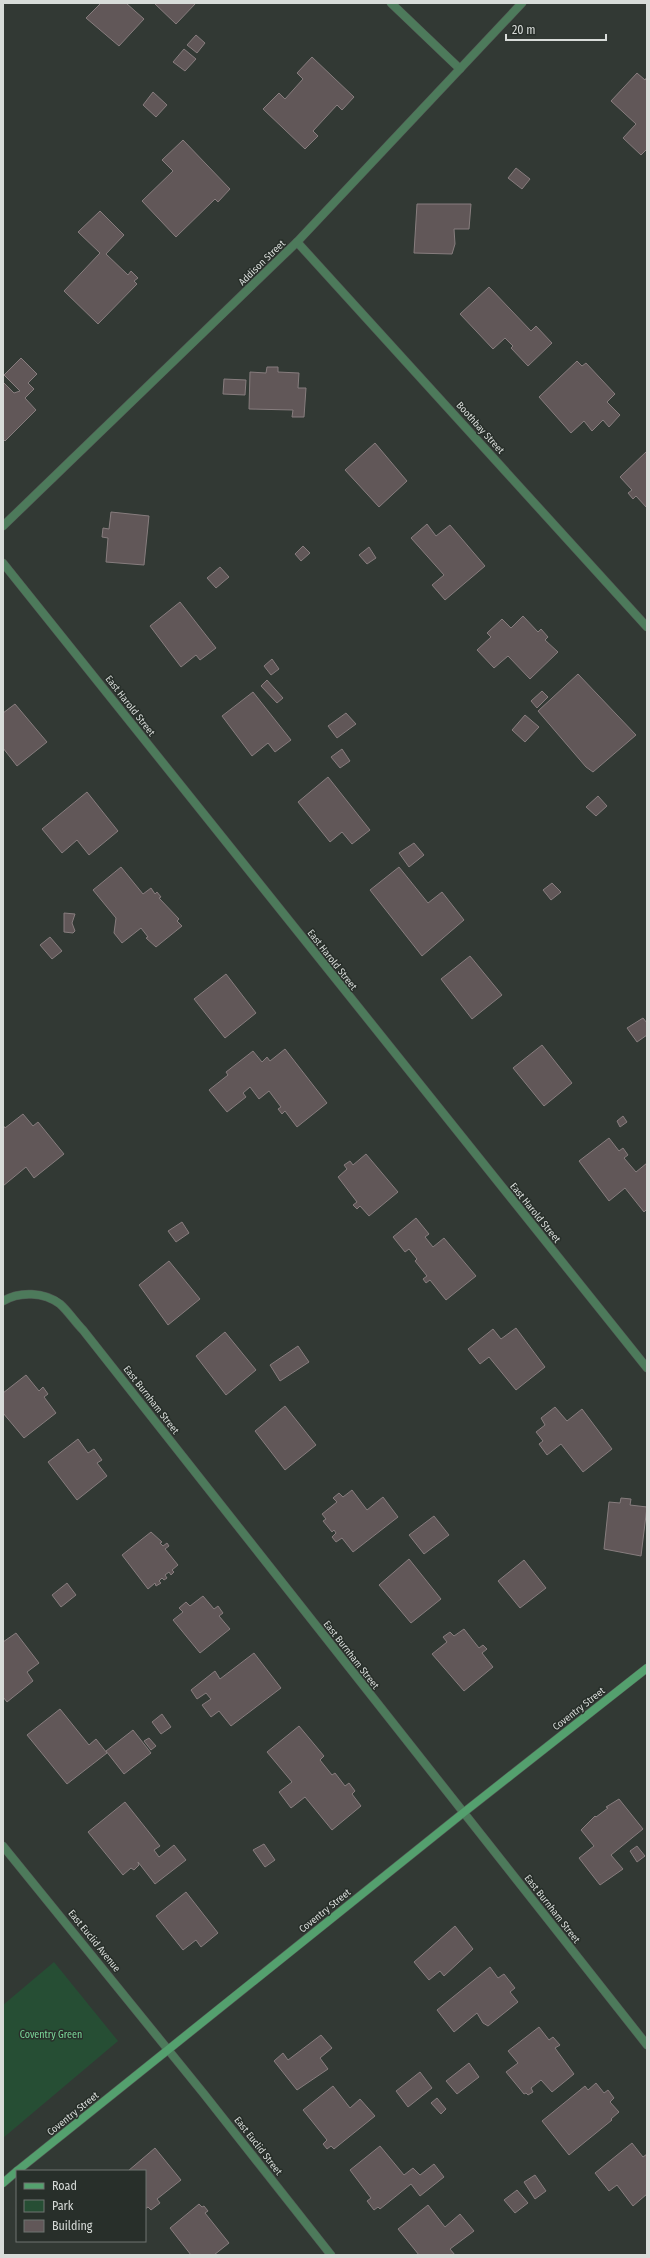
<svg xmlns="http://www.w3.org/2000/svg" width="650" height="2258" font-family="'Fira Sans Condensed',sans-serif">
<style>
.green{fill:#264e34}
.building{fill:#615758;stroke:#877d7e}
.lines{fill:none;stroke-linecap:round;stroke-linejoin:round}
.street-casing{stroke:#505652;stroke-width:9}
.secondary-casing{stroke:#505652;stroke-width:9}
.street{stroke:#4d7a5b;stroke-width:8}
.secondary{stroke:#54a06e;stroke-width:8}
.labels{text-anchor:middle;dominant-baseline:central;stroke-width:3;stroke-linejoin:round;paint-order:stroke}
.street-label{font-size:10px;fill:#d8dcd9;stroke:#282f2a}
.park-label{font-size:10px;fill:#7bd99a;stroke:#282f2a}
</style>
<rect width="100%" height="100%" fill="#323934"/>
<polygon class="green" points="54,1962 118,2041 3,2138 3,2005"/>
<g class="building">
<polygon points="101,3 126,3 144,19 119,46 86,18"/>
<polygon points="154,3 196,3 176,24"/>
<polygon points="196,35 205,43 197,53 187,45"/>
<polygon points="184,49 196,59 185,71 173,62"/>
<polygon points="312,57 354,97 342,110 337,105 313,131 318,136 305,149 263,109 279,93 285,99 303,79 297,73"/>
<polygon points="637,73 645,80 647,77 647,149 641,155 623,138 636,124 611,101"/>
<polygon points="153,92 167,105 156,117 143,105"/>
<polygon points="183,140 230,189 218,202 215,199 176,237 142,201 173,171 162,160"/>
<polygon points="516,168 530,179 522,189 508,178"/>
<polygon points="417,204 471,204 469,229 454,229 455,244 452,254 414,253"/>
<polygon points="100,211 124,235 106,254 128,275 131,271 138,278 134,281 137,284 98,324 64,291 100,253 78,232"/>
<polygon points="489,287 531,331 536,326 552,343 528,366 511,348 513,346 505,338 493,349 460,314"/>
<polygon points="21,358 37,374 28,383 34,389 25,398 36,410 5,441 3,439 3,382 14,393 20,391 4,375"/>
<polygon points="577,361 582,366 586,363 615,394 607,402 620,415 609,427 603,420 592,431 584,421 571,433 539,397"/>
<polygon points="267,367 278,367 278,372 299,373 298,388 306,388 304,417 292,417 293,410 249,409 250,372 266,373"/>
<polygon points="224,379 246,380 245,395 223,394"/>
<polygon points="375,443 407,481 379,507 345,470"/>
<polygon points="647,451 647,508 636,496 633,499 628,493 632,490 620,477"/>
<polygon points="111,512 149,516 144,565 106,562 108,538 102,537 103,528 109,529"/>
<polygon points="427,524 436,536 450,525 485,566 445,600 432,585 444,575 411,538"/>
<polygon points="303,546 310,553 301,561 295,554"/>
<polygon points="369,547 376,558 367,564 359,555"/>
<polygon points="220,567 229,577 216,588 207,578"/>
<polygon points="180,602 216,648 200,660 196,655 181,667 150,626"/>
<polygon points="523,616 538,632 541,629 548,637 545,640 558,652 530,679 508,656 494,668 477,650 491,637 487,633 502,619 511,628"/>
<polygon points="272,659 279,669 271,675 264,666"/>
<polygon points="578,674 636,735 593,772 586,767 538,711"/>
<polygon points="267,680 283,698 277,703 261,686"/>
<polygon points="542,691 548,697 537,708 531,701"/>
<polygon points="253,692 291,740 275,752 268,743 252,756 222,716"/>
<polygon points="15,704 47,742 17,766 3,748 3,713"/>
<polygon points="346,713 356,724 337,738 328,726"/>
<polygon points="525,715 539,727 525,742 512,730"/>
<polygon points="342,749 350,761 340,768 331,757"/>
<polygon points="328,777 370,830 352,844 342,832 330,842 298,802"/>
<polygon points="87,792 118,831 89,855 77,840 62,853 42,829"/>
<polygon points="598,796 607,806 596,816 586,807"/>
<polygon points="414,843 424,855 409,867 399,853"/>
<polygon points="121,867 143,894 151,888 155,894 157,892 161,897 159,898 179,919 177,921 182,926 156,947 146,938 148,937 141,928 122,943 114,933 116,918 93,890"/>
<polygon points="399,867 428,903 442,892 464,920 422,956 370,890"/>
<polygon points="552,883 561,892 551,900 543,890"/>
<polygon points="64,913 75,914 72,923 75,931 73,933 64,932"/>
<polygon points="50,937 62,951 52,959 40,945"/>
<polygon points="470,956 502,995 472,1019 441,979"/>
<polygon points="226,974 256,1013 225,1038 194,999"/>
<polygon points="643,1018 647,1023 647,1035 637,1042 627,1028"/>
<polygon points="542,1045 572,1083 544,1106 513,1068"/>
<polygon points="285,1049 327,1103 297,1127 285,1111 282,1114 278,1109 281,1107 269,1091 259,1099 250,1087 243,1093 246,1097 227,1112 209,1090 228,1075 226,1072 253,1051 262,1062 267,1057 270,1061"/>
<polygon points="23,1114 33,1126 38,1122 64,1154 34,1178 26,1167 3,1186 3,1125 5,1128"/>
<polygon points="623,1116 627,1122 620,1127 617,1121"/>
<polygon points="609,1138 619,1151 623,1148 628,1155 624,1158 636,1172 647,1163 647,1209 644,1212 625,1188 609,1201 579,1161"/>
<polygon points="366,1154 398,1192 369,1216 360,1206 357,1209 353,1205 357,1202 338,1177 347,1169 344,1165 350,1161 353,1165"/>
<polygon points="416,1218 429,1234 425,1237 433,1247 444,1238 476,1276 446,1300 430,1280 426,1283 423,1279 427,1276 415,1261 417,1259 409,1249 405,1252 393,1237"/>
<polygon points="182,1222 189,1233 176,1242 168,1231"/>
<polygon points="169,1261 200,1299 168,1325 139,1285"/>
<polygon points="516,1328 545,1367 516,1390 489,1357 480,1364 468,1349 493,1329 501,1339"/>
<polygon points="225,1332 256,1370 226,1395 196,1356"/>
<polygon points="298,1346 309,1362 280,1381 270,1365"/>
<polygon points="26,1375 39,1391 43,1387 48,1394 44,1397 56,1413 24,1438 3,1413 3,1393"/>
<polygon points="285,1406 316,1445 285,1470 255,1431"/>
<polygon points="555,1407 567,1421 582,1409 612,1449 583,1472 561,1444 547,1455 539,1444 543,1441 536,1432 545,1425 541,1418"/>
<polygon points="78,1439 88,1453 94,1449 102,1460 97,1463 107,1476 77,1500 48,1462"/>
<polygon points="352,1490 367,1510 383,1497 398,1517 353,1552 342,1538 336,1542 332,1537 336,1533 334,1530 332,1532 323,1521 326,1519 322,1514 337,1502 333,1498 339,1493 343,1497"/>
<polygon points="621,1498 631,1499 630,1505 647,1507 641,1556 604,1549 609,1502 620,1503"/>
<polygon points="434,1516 449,1535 424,1554 409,1535"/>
<polygon points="151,1532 162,1542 160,1543 163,1546 167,1543 169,1546 165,1549 178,1565 172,1570 174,1572 171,1575 169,1572 165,1575 167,1578 164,1580 162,1578 159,1581 161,1583 156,1586 155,1583 148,1589 122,1555"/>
<polygon points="409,1559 441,1599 411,1623 379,1585"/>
<polygon points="524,1560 546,1588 520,1608 498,1581"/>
<polygon points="67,1583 76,1595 61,1607 52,1595"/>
<polygon points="203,1596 214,1609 218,1606 223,1613 219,1616 230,1629 200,1653 173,1620 183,1612 179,1608 186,1602 190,1606"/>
<polygon points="464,1629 479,1648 483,1645 487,1649 482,1653 493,1667 464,1691 432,1654 447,1642 443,1637 450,1632 454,1636"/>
<polygon points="16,1633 39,1663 27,1672 33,1681 7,1702 3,1697 3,1642"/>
<polygon points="254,1653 281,1688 231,1726 219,1711 211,1717 202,1705 211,1699 206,1693 197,1699 191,1690 215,1671 220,1679"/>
<polygon points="60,1709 89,1745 96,1739 107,1753 67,1784 27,1735"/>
<polygon points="162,1714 171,1727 161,1734 152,1722"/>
<polygon points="299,1726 324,1756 320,1760 332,1775 335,1773 345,1786 349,1783 355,1791 352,1794 361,1806 332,1830 305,1797 291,1808 279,1792 292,1782 267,1752"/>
<polygon points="133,1730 151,1753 124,1774 106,1751"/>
<polygon points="149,1738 156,1746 151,1750 144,1741"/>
<polygon points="619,1799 643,1829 611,1855 623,1869 600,1885 579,1858 594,1846 581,1830 595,1816 596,1817 608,1808 606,1807"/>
<polygon points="125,1802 160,1846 154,1850 159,1857 174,1845 186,1860 155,1884 138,1862 139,1865 134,1870 131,1868 123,1875 88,1832"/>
<polygon points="264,1844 275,1860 265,1867 253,1850"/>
<polygon points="637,1846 645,1856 637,1862 630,1851"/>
<polygon points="186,1892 218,1933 201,1947 196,1940 183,1950 156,1916"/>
<polygon points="455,1926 473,1949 444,1976 440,1971 429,1980 414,1962"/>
<polygon points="490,1967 498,1978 504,1974 515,1988 510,1992 518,2002 488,2026 483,2023 477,2013 454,2032 437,2010"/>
<polygon points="539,2027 549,2040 553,2037 560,2045 555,2048 574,2074 552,2092 541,2080 531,2088 533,2092 528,2095 526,2093 524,2094 506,2072 518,2063 508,2051"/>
<polygon points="321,2035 332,2048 320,2058 328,2069 297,2090 274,2061 283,2053 288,2060"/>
<polygon points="469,2063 479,2077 457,2094 446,2081"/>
<polygon points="420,2072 432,2088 408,2107 396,2091"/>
<polygon points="596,2083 604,2093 608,2090 614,2098 610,2102 619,2112 611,2119 612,2120 569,2155 542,2121 585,2086 588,2090"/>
<polygon points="333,2086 350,2108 360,2099 375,2116 334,2149 331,2146 327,2149 323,2144 327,2140 303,2110"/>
<polygon points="437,2098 446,2109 441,2114 431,2103"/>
<polygon points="632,2143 643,2157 647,2154 647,2194 633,2206 617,2185 609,2191 595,2173"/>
<polygon points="380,2146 404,2175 413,2168 420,2175 434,2164 444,2177 420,2196 411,2184 380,2209 378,2207 374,2210 367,2201 371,2198 350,2170"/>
<polygon points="155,2148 181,2180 157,2199 160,2203 151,2210 148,2207 145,2209 145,2171 128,2171"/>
<polygon points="535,2175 546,2191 535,2199 524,2182"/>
<polygon points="517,2190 528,2203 515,2213 504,2200"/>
<polygon points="199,2204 202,2207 204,2206 208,2211 205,2213 229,2243 214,2255 191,2255 170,2228"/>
<polygon points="428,2205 445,2227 460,2214 474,2231 450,2249 455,2255 419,2255 398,2229"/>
</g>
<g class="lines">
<g class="street-casing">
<g id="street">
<polyline points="391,3 460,69"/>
<polyline points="297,242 647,627"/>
<polyline points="3,526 297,242 522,3"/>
<polyline points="3,563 647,1368"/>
<path d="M3 1301C20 1291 44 1292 60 1304 68 1311 75 1322 83 1330L647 2045"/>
<polyline points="3,1846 204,2094 331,2255"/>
</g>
</g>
<g class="secondary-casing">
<g id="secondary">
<polyline points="17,2171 463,1813 647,1668"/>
<polyline points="3,2183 17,2171"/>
</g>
</g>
<use href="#street" class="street"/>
<use href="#secondary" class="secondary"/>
</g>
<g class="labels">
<g class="street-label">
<text transform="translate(262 263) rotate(-44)">Addison Street</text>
<text transform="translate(480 428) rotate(48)">Boothbay Street</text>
<text transform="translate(130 706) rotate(52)">East Harold Street</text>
<text transform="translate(332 960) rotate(52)">East Harold Street</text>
<text transform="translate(535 1213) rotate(51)">East Harold Street</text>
<text transform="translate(151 1400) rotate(52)">East Burnham Street</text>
<text transform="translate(351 1655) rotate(52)">East Burnham Street</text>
<text transform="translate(579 1709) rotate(-38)">Coventry Street</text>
<text transform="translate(552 1909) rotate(52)">East Burnham Street</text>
<text transform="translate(325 1911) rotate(-39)">Coventry Street</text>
<text transform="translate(94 1941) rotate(51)">East Euclid Avenue</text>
<text transform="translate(73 2114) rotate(-39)">Coventry Street</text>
<text transform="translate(258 2146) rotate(52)">East Euclid Street</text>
</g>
<g class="park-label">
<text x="51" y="2035">Coventry Green</text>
</g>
</g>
<rect width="650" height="2258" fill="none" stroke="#d8dcd9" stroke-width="8"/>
<rect x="16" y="2170" width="130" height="72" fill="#282f2a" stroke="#6e7470"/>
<rect x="24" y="2183" width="20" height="6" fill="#54a06e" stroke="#6e7470"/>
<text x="52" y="2190" font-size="12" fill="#d8dcd9">Road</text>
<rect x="24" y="2200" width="20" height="12" fill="#264e34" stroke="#6e7470"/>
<text x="52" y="2210" font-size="12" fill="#d8dcd9">Park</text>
<rect x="24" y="2220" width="20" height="12" fill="#615758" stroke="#6e7470"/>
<text x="52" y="2230" font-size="12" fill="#d8dcd9">Building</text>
<path d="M506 34v6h100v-6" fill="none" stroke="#d8dcd9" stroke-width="2"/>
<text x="512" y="34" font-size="12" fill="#d8dcd9" stroke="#282f2a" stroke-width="3" paint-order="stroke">20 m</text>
</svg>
